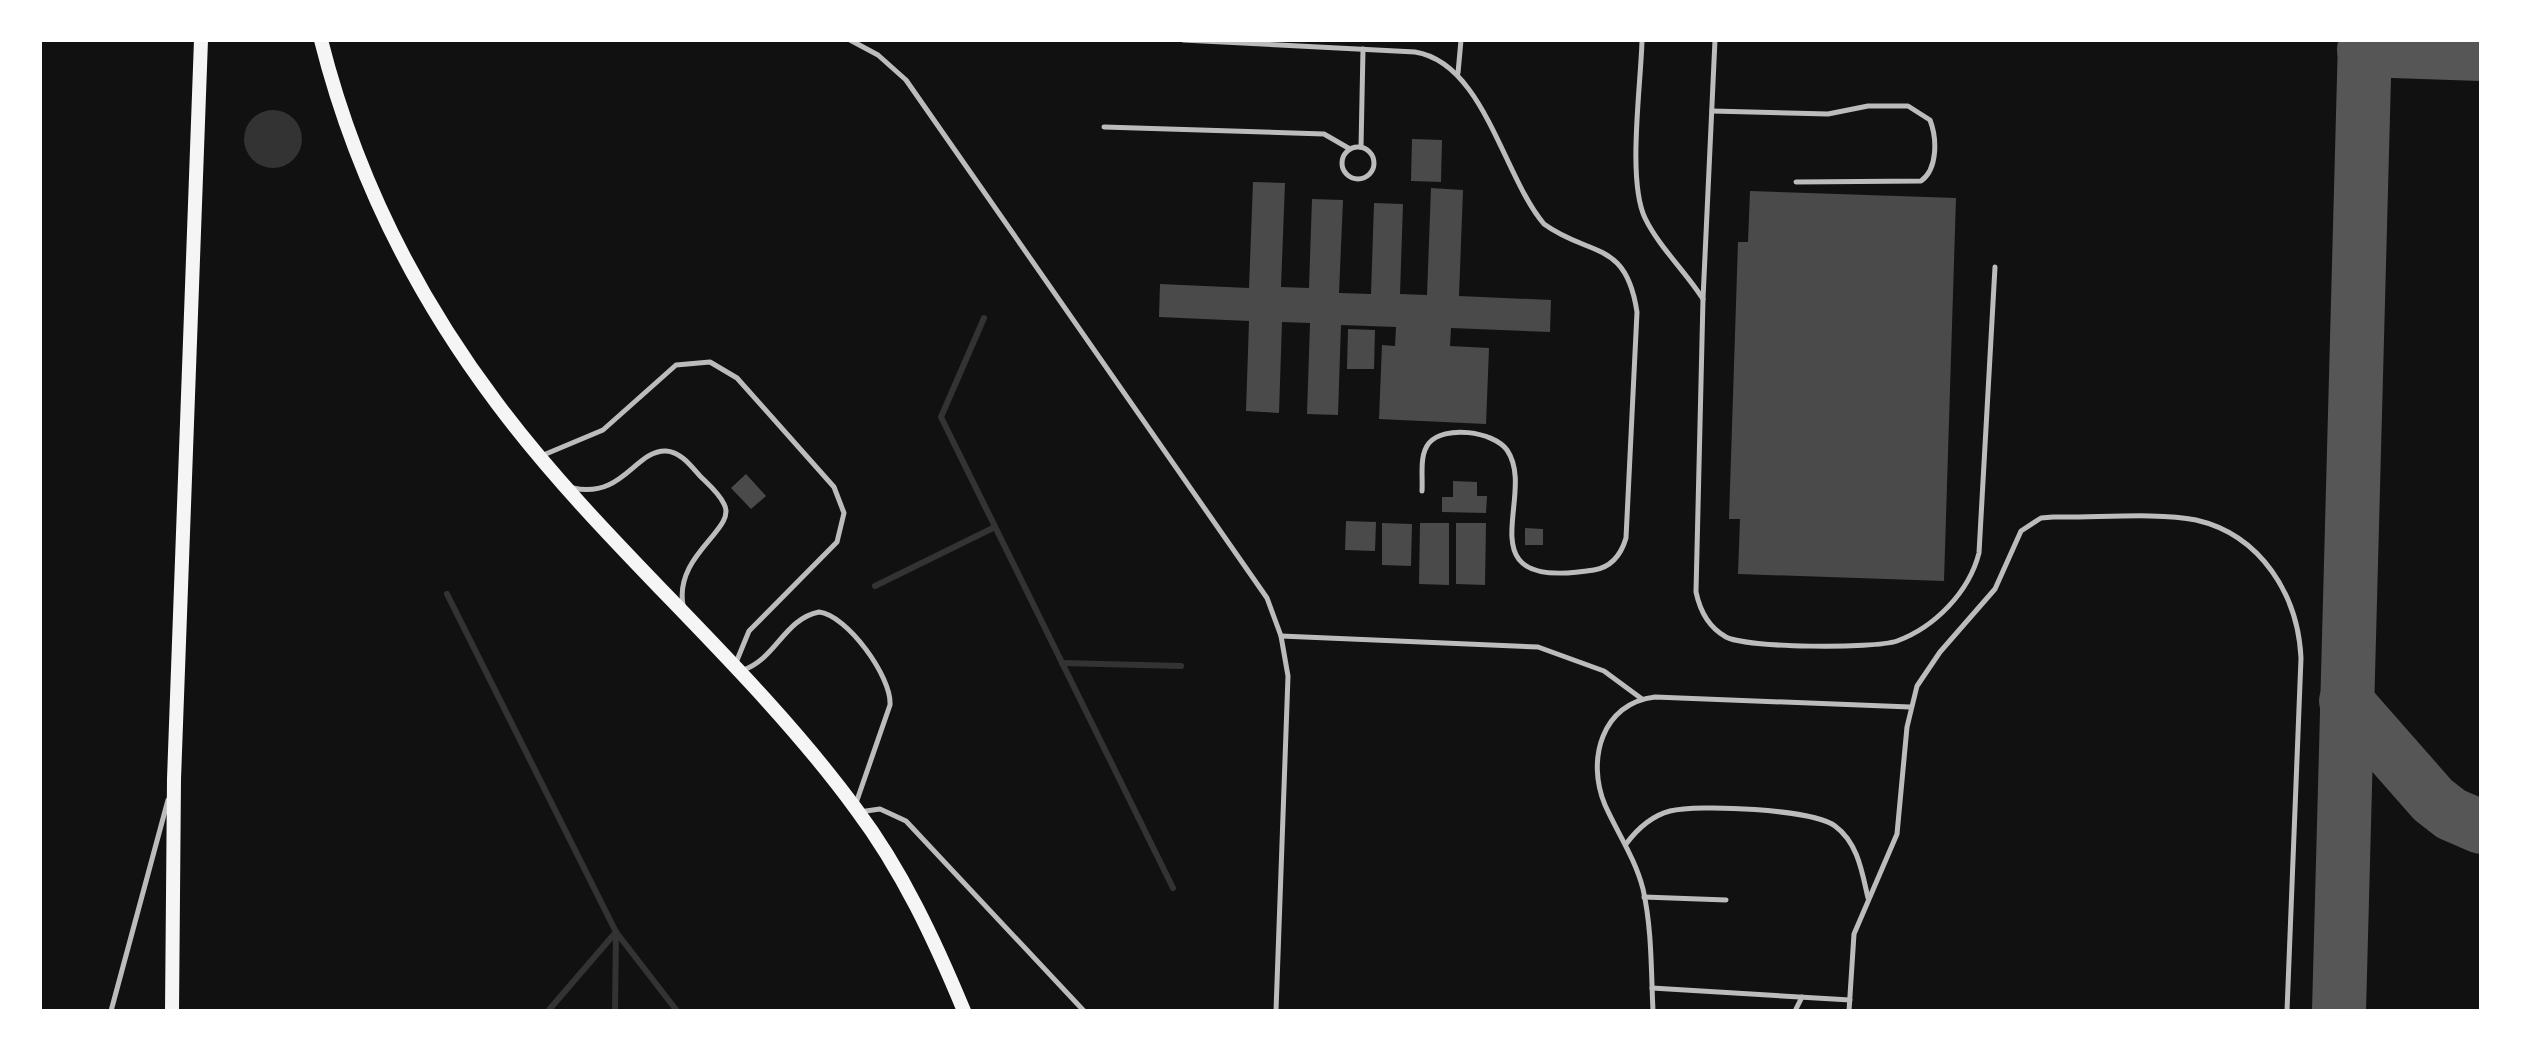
<svg xmlns="http://www.w3.org/2000/svg" width="2521" height="1051" font-family="Figtree,sans-serif">
<style>
.water{fill:#333}
.lines{fill:none;stroke-linecap:round;stroke-linejoin:round}
.stream{stroke:#333;stroke-width:6}
.taxiway{stroke:#565656;stroke-width:54}
.building{fill:#4a4a4a}
.service{stroke:#bcbcbc;stroke-width:5}
.primary{stroke:#f5f5f5;stroke-width:14}
</style>
<rect width="100%" height="100%" fill="#111"/>
<circle class="water" cx="273" cy="139" r="29"/>
<g class="lines">
<g class="stream">
<polyline points="984,318 941,417 1173,888"/>
<polyline points="875,586 995,527"/>
<polyline points="447,594 616,932 677,1011"/>
<polyline points="1062,663 1181,666"/>
<polyline points="548,1011 616,932"/>
<polyline points="615,1011 616,932"/>
</g>
<g class="taxiway">
<polyline points="2364,50 2481,54"/>
<polyline points="2346,701 2433,800 2451,814 2481,827"/>
<polyline points="2339,1011 2365,40"/>
</g>
</g>
<g class="building">
<polygon points="1412,139 1442,140 1441,182 1411,181"/>
<polygon points="1253,182 1285,183 1281,287 1309,288 1312,199 1343,200 1339,293 1371,294 1374,203 1403,204 1400,294 1427,295 1431,188 1463,190 1459,296 1551,300 1550,332 1451,328 1450,346 1489,348 1486,424 1379,419 1382,345 1395,346 1396,327 1341,325 1338,415 1307,414 1310,323 1282,322 1279,413 1246,411 1249,321 1159,317 1160,284 1249,288"/>
<polygon points="1750,191 1956,198 1944,581 1738,574 1740,519 1729,519 1738,242 1748,242"/>
<polygon points="1348,329 1375,330 1374,369 1347,369"/>
<polygon points="746,474 766,496 751,509 731,488"/>
<polygon points="1453,481 1477,482 1477,496 1487,496 1486,513 1442,512 1442,497 1453,497"/>
<polygon points="1346,521 1376,522 1375,551 1345,550"/>
<polygon points="1382,523 1412,524 1411,566 1382,565"/>
<polygon points="1420,523 1449,523 1449,585 1419,584"/>
<polygon points="1456,523 1486,523 1485,585 1456,584"/>
<polygon points="1525,528 1543,529 1543,545 1525,545"/>
</g>
<g class="lines">
<g class="service">
<polyline points="850,40 878,55 906,80 1267,598 1281,636 1288,676 1276,1011"/>
<path d="M1183 40 1415 52C1484 63 1503 176 1544 224 1589 257 1626 239 1637 312L1626 538C1621 555 1612 567 1594 570 1459 592 1539 496 1507 450 1493 431 1444 425 1429 443 1419 455 1423 476 1422 491"/>
<path d="M1642 40C1641 85 1627 180 1645 218 1659 247 1686 272 1703 299"/>
<path d="M1715 40 1703 299 1696 592C1700 611 1708 627 1726 637 1747 648 1873 649 1897 641 1935 627 1969 592 1979 553L1995 267"/>
<polyline points="1458,73 1461,40"/>
<path d="M1712 111 1828 114 1868 106H1908L1930 120C1937 138 1938 169 1921 181L1796 182"/>
<polyline points="1104,127 1324,134 1350,149"/>
<circle cx="1358" cy="163" r="16"/>
<polyline points="1361,147 1363,49"/>
<polyline points="541,456 603,430 676,365 710,362 737,378 834,487 844,513 837,542 749,631 735,665"/>
<path d="M573 488C623 499 635 450 666 451 681 452 691 466 700 476 708 484 719 493 724 504 738 529 674 554 683 605"/>
<polyline points="1281,636 1538,647 1604,671 1642,699"/>
<path d="M743 670C776 659 784 619 819 612 847 615 892 677 890 705L855 806"/>
<polyline points="859,812 880,809 906,821 1084,1011"/>
<path d="M1626 844C1638 828 1651 816 1670 811 1698 804 1813 809 1835 826 1858 843 1862 872 1868 898"/>
<polyline points="1644,897 1726,900"/>
<polyline points="1652,988 1850,1000"/>
<polyline points="111,1011 168,800"/>
<path d="M1653 1011C1651 970 1652 929 1643 889 1635 858 1618 834 1605 805 1586 760 1602 703 1655 697L1910 707"/>
<polyline points="1795,1011 1802,997"/>
<path d="M1849 1011 1854 934 1897 834 1907 727 1917 686 1940 652 1995 589 2021 531 2041 518 2053 517C2095 518 2157 512 2196 520 2261 535 2298 595 2301 658L2287 1011"/>
</g>
<g class="primary">
<path d="M321 40C354 171 415 294 496 402 604 547 749 663 856 809 902 870 935 941 964 1011"/>
<polyline points="172,1011 174,779 201,40"/>
</g>
</g>
<rect width="2521" height="1051" fill="none" stroke="#ffffff" stroke-width="84"/>
</svg>
